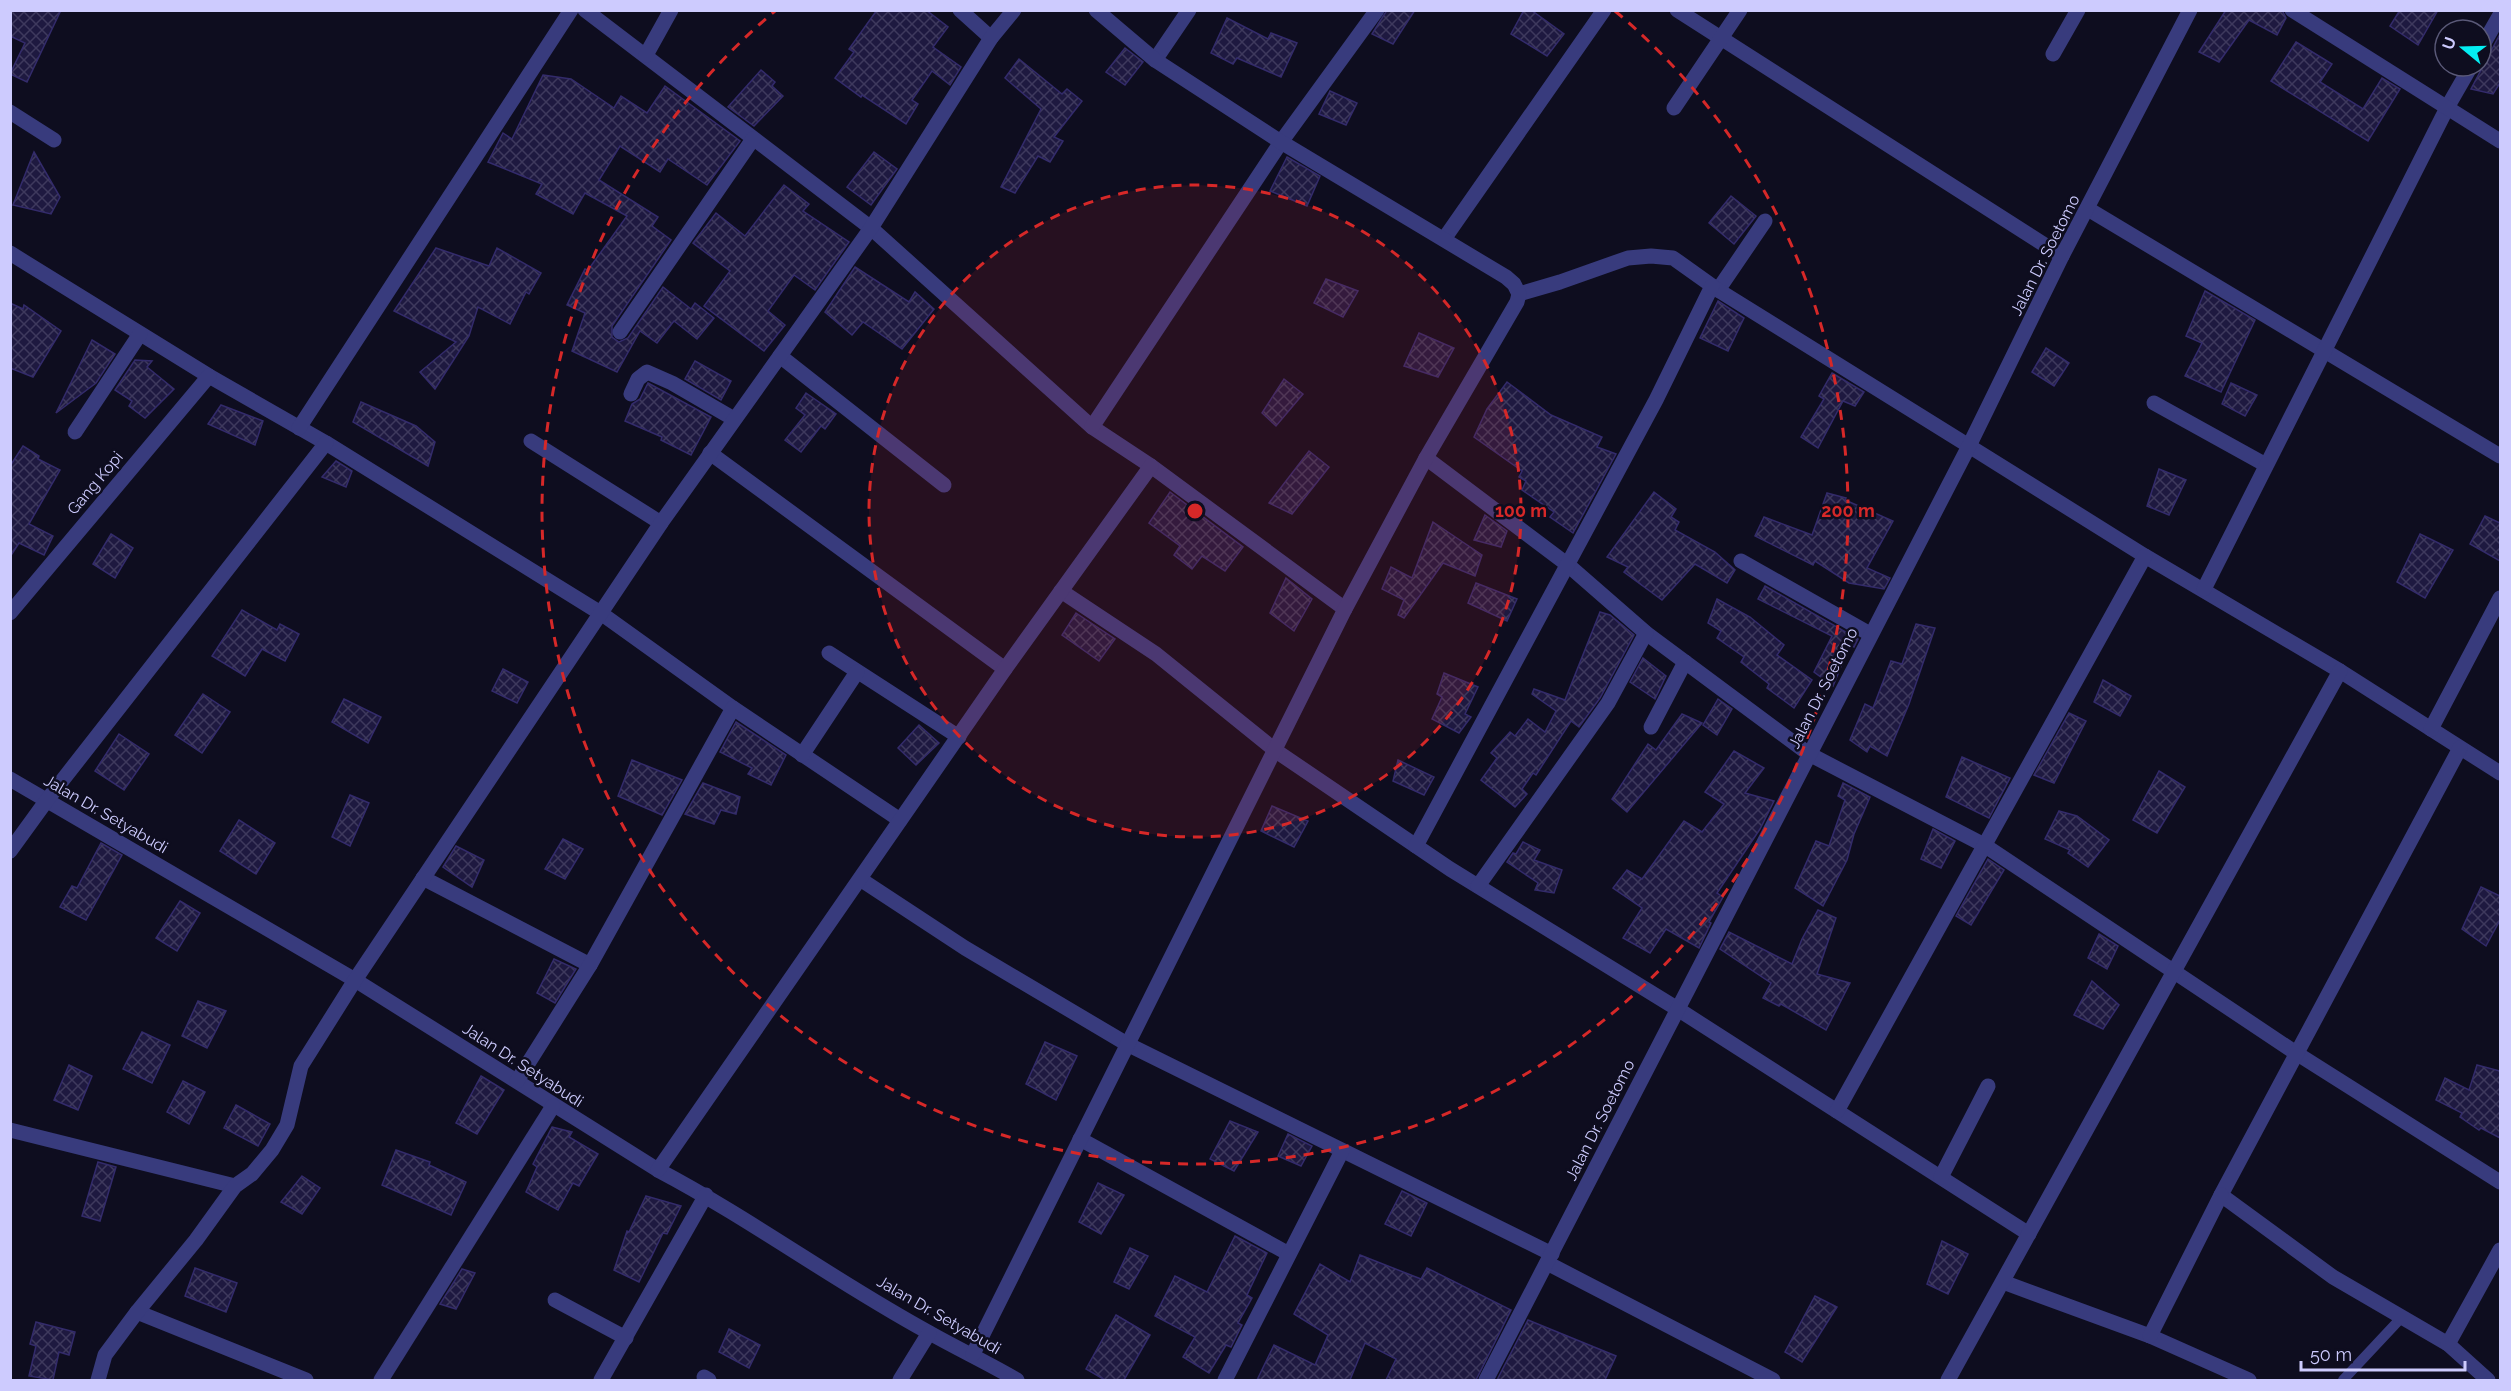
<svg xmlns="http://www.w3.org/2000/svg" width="2511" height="1391" font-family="Raleway,sans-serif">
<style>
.building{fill:url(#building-cross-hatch);stroke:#332b6b;stroke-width:1.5}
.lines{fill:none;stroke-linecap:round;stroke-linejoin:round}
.service{stroke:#383b7d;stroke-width:10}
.minor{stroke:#383b7d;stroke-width:15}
.tertiary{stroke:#383b7d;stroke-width:15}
.ring{fill:none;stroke:#d62828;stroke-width:3;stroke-dasharray:10 8}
.labels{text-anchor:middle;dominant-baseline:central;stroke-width:5;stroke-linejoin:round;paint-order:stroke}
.street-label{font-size:16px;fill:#cdcbfe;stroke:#0e0d1f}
.centre{fill:#d62828;stroke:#0e0d1f;stroke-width:3}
.ring-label{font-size:18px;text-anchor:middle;font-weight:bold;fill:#d62828;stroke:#0e0d1f;stroke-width:5;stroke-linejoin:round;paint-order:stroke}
</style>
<defs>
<pattern id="building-cross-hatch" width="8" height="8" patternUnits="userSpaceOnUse" patternTransform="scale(1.5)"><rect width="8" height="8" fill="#1e1940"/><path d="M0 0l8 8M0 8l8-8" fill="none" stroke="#3e395d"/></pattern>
</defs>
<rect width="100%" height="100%" fill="#0e0d1f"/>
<g class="building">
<polygon points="10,10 61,10 27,82 10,74 25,43 10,36"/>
<polygon points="877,10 926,10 948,27 933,47 961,67 950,85 932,71 912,100 918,104 906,124 862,95 861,97 835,78 854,52 849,49"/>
<polygon points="1387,10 1415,10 1393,44 1372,34"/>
<polygon points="1524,10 1531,10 1564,34 1547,56 1511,34"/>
<polygon points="2226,10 2282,10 2286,18 2277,35 2249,20 2219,62 2199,52"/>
<polygon points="2400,10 2438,10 2418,45 2390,26"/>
<polygon points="1227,18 1268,39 1271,33 1297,43 1281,77 1237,58 1233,64 1211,53"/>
<polygon points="2500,34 2500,83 2493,94 2471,89"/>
<polygon points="2296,42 2332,64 2320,82 2363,109 2382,78 2400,89 2368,141 2271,81"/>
<polygon points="1125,48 1143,62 1125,85 1106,72"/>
<polygon points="1019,59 1062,94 1067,89 1082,101 1054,137 1063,141 1050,162 1038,156 1015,193 1001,187 1041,109 1005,78"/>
<polygon points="761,70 775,82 772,86 783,96 754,126 728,107"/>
<polygon points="543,75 571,79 614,108 621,96 647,113 665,86 740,141 707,185 668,159 660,172 620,146 599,180 658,217 652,226 671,240 612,326 612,337 619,342 628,338 663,287 691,309 695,303 714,318 697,339 674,321 657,343 640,331 617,372 572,351 585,313 567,305 585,269 588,270 627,216 585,193 573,214 536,194 542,184 488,162 503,133 512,139"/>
<polygon points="1330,91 1357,103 1346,125 1319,114"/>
<polygon points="34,152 60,197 51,214 13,205"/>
<polygon points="874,152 897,169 871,205 847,187"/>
<polygon points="1287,157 1320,176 1307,206 1270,191"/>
<polygon points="784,185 809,204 803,211 849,242 815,290 794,275 768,311 785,325 764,351 704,306 730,271 693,243 716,213 745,236"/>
<polygon points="1731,196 1756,216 1734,244 1709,223"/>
<polygon points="436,248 489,266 497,248 541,273 529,294 526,292 510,324 478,307 469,336 435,389 420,372 456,342 394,311"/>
<polygon points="855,267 909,302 915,292 934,309 902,349 863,322 852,335 825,312"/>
<polygon points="1326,279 1358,291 1343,317 1314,303"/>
<polygon points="2205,291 2255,320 2221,392 2185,376 2202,343 2186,336"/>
<polygon points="1718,301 1744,318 1728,351 1700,338"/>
<polygon points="10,303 23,309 24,305 61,331 33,377 10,368"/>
<polygon points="1419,333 1454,348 1438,377 1404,366"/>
<polygon points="92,340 115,354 96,383 56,413"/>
<polygon points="2046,348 2069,363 2054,386 2032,372"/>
<polygon points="135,360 152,361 147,367 174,389 145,418 129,406 132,401 115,390"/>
<polygon points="695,361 731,381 721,400 685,379"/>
<polygon points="1832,373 1864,392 1855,406 1843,401 1818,448 1801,437 1824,399 1819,396"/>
<polygon points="1284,379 1303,394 1276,426 1262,413"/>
<polygon points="1507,382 1551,415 1602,437 1597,447 1616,454 1573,533 1550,517 1554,512 1522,490 1526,481 1519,477 1522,471 1474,437 1487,409"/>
<polygon points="648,383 711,417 691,455 661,440 662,437 625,421 632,404 640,399"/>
<polygon points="2231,383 2257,395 2245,416 2222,404"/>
<polygon points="806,393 836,414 825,429 821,426 801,452 785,440 805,415 796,408"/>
<polygon points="361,402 416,426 435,442 428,466 353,422"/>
<polygon points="221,405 263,421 255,445 208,424"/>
<polygon points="23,446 39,456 38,459 60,470 29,524 53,536 44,555 19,543 10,557 10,466"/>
<polygon points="1309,451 1329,467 1292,514 1269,503"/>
<polygon points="336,461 352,471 346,487 322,477"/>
<polygon points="2159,469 2186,480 2169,515 2147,506"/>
<polygon points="1170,492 1243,547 1225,571 1202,556 1192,569 1174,555 1180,546 1149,523"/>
<polygon points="1654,492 1676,509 1671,517 1679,522 1675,530 1715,552 1735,570 1727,583 1695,564 1662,600 1624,572 1628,567 1607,557"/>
<polygon points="1827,493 1846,498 1845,500 1893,521 1867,568 1890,578 1884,589 1849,583 1815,561 1813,565 1755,536 1764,517 1812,535"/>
<polygon points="1485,515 1507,531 1501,547 1474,540"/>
<polygon points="2485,516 2500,523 2500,561 2470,544"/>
<polygon points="1433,522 1482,555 1475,576 1443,563 1404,618 1398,615 1404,600 1382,589 1391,567 1412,578"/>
<polygon points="111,534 133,548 115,578 93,564"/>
<polygon points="2420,534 2453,550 2425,598 2397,582"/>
<polygon points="1286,578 1312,599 1294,631 1270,613"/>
<polygon points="1476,583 1517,599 1507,621 1468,603"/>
<polygon points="1765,586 1858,639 1854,647 1850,645 1833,686 1814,672 1832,636 1758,599"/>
<polygon points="1717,599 1750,617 1784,645 1777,655 1812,680 1794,708 1767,688 1769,684 1741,662 1744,657 1717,638 1721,631 1708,623"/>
<polygon points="242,610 277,630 280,624 299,634 285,661 262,649 245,676 212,656"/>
<polygon points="1600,612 1610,615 1634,635 1600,698 1579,727 1571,721 1536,775 1533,773 1522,789 1527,794 1515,807 1481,780 1497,758 1491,753 1510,732 1515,736 1528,719 1545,732 1556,711 1532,694 1534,689 1565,700"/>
<polygon points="1076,613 1115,639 1099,661 1062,635"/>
<polygon points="1916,624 1935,628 1909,704 1887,756 1870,746 1867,752 1850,740 1865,704 1873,708 1891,661 1902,664"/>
<polygon points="1643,658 1666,676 1655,699 1630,682"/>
<polygon points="503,669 528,682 517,703 492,691"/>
<polygon points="1444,673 1478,687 1465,714 1471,717 1459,733 1432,719 1442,697 1437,694"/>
<polygon points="2103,680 2131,696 2120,716 2094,702"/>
<polygon points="203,694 230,712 202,753 175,735"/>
<polygon points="344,699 381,717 368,743 332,722"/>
<polygon points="1718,699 1732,709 1717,735 1703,725"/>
<polygon points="2069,713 2086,721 2054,783 2034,775"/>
<polygon points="1682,714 1702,723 1627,812 1612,799 1648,744 1656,750"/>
<polygon points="736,722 786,755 771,785 748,774 752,768 720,752"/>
<polygon points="919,725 939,743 916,765 898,748"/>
<polygon points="119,734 149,754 124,790 95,771"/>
<polygon points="1734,751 1764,768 1745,793 1774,801 1760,829 1717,893 1723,897 1709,922 1711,923 1699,948 1666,929 1650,953 1623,938 1642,908 1613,888 1627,870 1642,879 1684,821 1702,832 1724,804 1705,792"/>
<polygon points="1962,757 2010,778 1989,818 1946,797"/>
<polygon points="632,760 682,780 662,815 618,796"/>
<polygon points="1398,760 1434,777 1424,795 1393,781"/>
<polygon points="2159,771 2185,787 2157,833 2133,820"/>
<polygon points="703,783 740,797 736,814 721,810 714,824 685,814"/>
<polygon points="1843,783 1870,797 1854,834 1847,860 1823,906 1795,888 1816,841 1829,846 1845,800 1838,796"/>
<polygon points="350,795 369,803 350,846 332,837"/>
<polygon points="1272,806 1308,821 1294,847 1261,831"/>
<polygon points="2059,811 2077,816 2109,840 2088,867 2068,853 2070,850 2045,839"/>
<polygon points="239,820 275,843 256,874 220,851"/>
<polygon points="1933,829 1955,841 1941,868 1921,859"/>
<polygon points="563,839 583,849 565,879 545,869"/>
<polygon points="1523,842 1540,850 1534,860 1562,870 1554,893 1535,890 1538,883 1507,862 1513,853 1516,854"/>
<polygon points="101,843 122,855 86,920 60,907 72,886 77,888"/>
<polygon points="456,846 484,860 472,887 443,867"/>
<polygon points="1988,859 2004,870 1971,925 1956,916"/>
<polygon points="2481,887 2500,896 2500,920 2486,946 2462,929"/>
<polygon points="180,901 200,913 177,951 156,938"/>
<polygon points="1818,910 1836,918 1817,974 1850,983 1826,1030 1781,1004 1779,1006 1763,998 1771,983 1720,949 1729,932 1792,964 1802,939"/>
<polygon points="2099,934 2118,946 2107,969 2088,958"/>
<polygon points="554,959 576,969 555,1003 537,993"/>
<polygon points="2092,981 2119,1005 2103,1029 2074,1015"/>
<polygon points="198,1001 226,1011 207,1048 182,1036"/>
<polygon points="142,1032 170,1045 152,1083 123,1069"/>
<polygon points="1045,1042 1077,1056 1056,1100 1026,1084"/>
<polygon points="69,1065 92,1076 78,1110 54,1100"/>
<polygon points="2477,1065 2500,1071 2500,1138 2481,1128 2479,1130 2460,1117 2462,1113 2436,1100 2445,1078 2469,1090"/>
<polygon points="481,1076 504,1090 477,1134 456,1123"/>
<polygon points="183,1081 205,1092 189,1124 167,1112"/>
<polygon points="236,1105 270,1124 258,1146 224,1128"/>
<polygon points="1230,1121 1258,1132 1234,1171 1210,1159"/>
<polygon points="552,1127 572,1132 569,1137 598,1154 579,1186 573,1183 558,1210 526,1192 537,1167 533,1164"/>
<polygon points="1288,1134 1312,1146 1301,1166 1278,1156"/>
<polygon points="396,1150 430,1162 429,1165 466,1182 451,1215 382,1185"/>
<polygon points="98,1162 116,1167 100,1221 82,1216"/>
<polygon points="302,1176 320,1188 302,1214 281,1202"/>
<polygon points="1098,1183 1124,1195 1101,1234 1079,1222"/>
<polygon points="1402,1191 1427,1203 1411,1236 1385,1224"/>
<polygon points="646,1196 681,1206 667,1234 663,1233 639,1282 614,1270 627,1231 629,1232"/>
<polygon points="1235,1236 1267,1253 1247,1295 1252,1298 1238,1323 1242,1325 1231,1347 1226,1345 1209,1373 1183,1357 1195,1337 1155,1316 1175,1276 1207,1292"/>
<polygon points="1942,1241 1968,1254 1948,1294 1927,1284"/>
<polygon points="1130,1248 1148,1256 1129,1289 1114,1282"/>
<polygon points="1360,1255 1421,1279 1427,1268 1511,1310 1476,1380 1386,1380 1396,1359 1365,1343 1350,1380 1257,1380 1274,1345 1315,1365 1328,1335 1294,1314 1320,1264 1350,1282"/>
<polygon points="195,1268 237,1283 226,1312 185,1296"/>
<polygon points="462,1269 475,1273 456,1309 440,1304"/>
<polygon points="1815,1296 1837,1307 1802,1362 1785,1352"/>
<polygon points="1116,1315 1150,1335 1124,1380 1105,1380 1086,1369"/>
<polygon points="1528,1320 1616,1356 1605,1380 1497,1380"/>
<polygon points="36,1322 75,1332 69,1355 59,1352 53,1380 29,1376 36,1346 30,1344"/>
<polygon points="729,1329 760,1345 749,1368 719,1352"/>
</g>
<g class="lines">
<polyline class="service" points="2343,1380 2402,1317"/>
<g class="minor">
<polyline points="585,10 871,228 1092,427 1151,466 1345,609"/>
<polyline points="960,10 991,38"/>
<polyline points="1677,10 2062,256"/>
<polyline points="2481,48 2500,15"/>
<polyline points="2053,54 2078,10"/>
<polyline points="646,55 671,10"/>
<polyline points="1155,60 1189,10"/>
<polyline points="1674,108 1740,10"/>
<polyline points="10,112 54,140"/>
<polyline points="2088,209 2500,456"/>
<polyline points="1444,239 1604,10"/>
<polyline points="10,253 209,376 326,443 602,614 733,708 900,820"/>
<polyline points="1718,290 1765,221"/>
<polyline points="1519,294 1560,282 1628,258 1651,256 1673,258 1718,290 1969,446 2145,556 2340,671 2500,773"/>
<polyline points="620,332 753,139"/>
<polyline points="780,356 944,485"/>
<polyline points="631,394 638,379 647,372 672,383 734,419"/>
<polyline points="2154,403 2266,465"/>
<polyline points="1092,427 1281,142 1377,10"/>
<polyline points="299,428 571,10"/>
<polyline points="75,432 140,334"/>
<polyline points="531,441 661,523"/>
<polyline points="710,453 1005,669"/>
<polyline points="1426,458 1568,565 1646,633 1809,754 1984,845 2296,1053 2500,1182"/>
<polyline points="1741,561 1870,634"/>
<polyline points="2204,589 2448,106 2471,66"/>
<polyline points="1061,591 1156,654 1276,751 1450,869 1676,1008 2029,1234"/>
<polyline points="10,613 209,376"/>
<polyline points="829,653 959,737"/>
<polyline points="1651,727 1685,662"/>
<polyline points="2431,729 2500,598"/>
<polyline points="2460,748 2221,1195 2333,1277 2448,1344 2488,1380"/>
<polyline points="802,755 857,672"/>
<path d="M10 779 355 980 658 1170C751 1219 836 1282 928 1332 958 1349 988 1363 1017 1380"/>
<polyline points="1416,846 1656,400 1712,286"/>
<polyline points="10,851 47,800 326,443"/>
<polyline points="423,878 590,965"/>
<polyline points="860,879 965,948 1127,1044 1552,1254"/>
<polyline points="1478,886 1608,703 1646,633"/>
<polyline points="517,1081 590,965 733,708"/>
<polyline points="1837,1111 2145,556"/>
<polyline points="10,1130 235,1186"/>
<polyline points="1080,1139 1289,1254"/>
<polyline points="658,1170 1005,669 1151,466"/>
<polyline points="1941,1177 1988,1086"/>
<polyline points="1547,1263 1773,1380"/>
<polyline points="2003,1282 2150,1336 2249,1380"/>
<polyline points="555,1300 626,1338"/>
<polyline points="137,1312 306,1380"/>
<polyline points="2150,1336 2221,1195"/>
<polyline points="2448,1344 2500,1250"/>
<polyline points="973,1354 1345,609 1426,458 1517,302 1519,294 1514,284 1506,277 1281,142 1155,60 1096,10"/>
<polyline points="704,1377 709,1380"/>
<polyline points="98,1380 105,1355 137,1312 196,1240 235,1186 252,1174 272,1150 287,1125 301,1066 355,980 661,523 871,228 991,38 1014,10"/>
<polyline points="381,1380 553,1106"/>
<polyline points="601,1380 706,1195"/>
<polyline points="900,1380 929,1333"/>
<polyline points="1225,1380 1342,1151"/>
<polyline points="1948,1380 2340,671"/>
</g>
<g class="tertiary">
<polyline points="2292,10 2500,141"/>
<polyline points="1486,1380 1969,446 2062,256 2190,10"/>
</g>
</g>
<circle cx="1195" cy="511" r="326" fill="#d62828" fill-opacity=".12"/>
<g class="ring">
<circle cx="1195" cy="511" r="326"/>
<path d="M1615 11A653 653 0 1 1 775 11"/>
</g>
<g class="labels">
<g class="street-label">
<text transform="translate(2045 255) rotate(-63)">Jalan Dr. Soetomo</text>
<text transform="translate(95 483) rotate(-50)">Gang Kopi</text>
<text transform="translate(1823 688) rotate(-63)">Jalan Dr. Soetomo</text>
<text transform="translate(106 814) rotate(30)">Jalan Dr. Setyabudi</text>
<text transform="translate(523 1065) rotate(33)">Jalan Dr. Setyabudi</text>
<text transform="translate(1600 1120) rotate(-63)">Jalan Dr. Soetomo</text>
<text transform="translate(939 1315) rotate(30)">Jalan Dr. Setyabudi</text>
</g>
</g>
<circle cx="1195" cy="511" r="9" class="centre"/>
<g class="ring-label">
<text x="1521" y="517">100 m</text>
<text x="1848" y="517">200 m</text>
</g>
<rect width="2511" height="1391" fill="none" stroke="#cdcbfe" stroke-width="24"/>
<g transform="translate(2463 48) rotate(289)"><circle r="28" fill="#0e0d1f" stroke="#5a5978" stroke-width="1.5"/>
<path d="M0-4.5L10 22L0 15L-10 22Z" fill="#04edf2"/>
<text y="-9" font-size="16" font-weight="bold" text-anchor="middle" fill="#cdcbfe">U</text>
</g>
<path d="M2301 1361v9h164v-9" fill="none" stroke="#cdcbfe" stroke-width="3"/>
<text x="2310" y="1361" font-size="18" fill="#cdcbfe" stroke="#0e0d1f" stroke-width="4.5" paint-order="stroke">50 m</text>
</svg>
